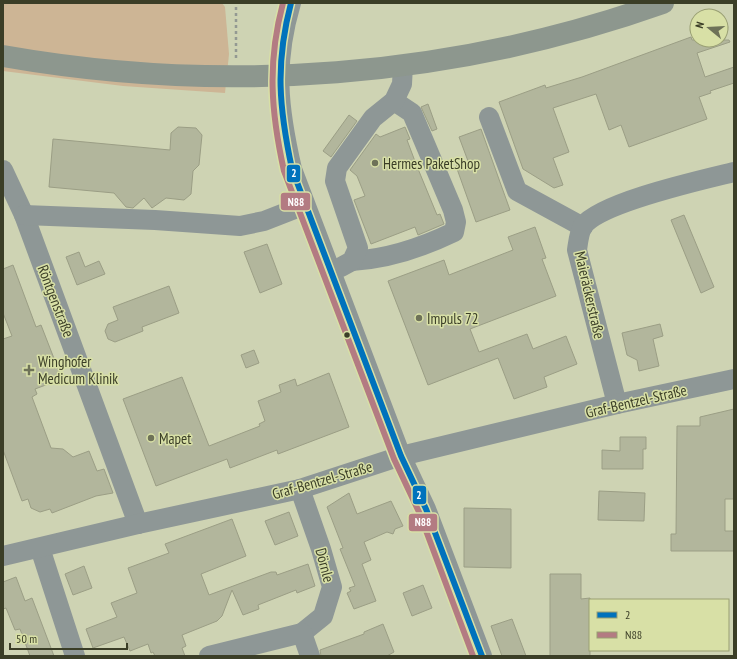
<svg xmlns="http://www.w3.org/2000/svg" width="737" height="659" font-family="'PT Sans Narrow',sans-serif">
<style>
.green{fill:#cdb595}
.building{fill:#b2b69c;stroke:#9b9e85}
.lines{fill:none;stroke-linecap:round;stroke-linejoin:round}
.path{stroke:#939992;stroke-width:2.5;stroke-dasharray:3 3;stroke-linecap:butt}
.minor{stroke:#8e9796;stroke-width:20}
.major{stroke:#8d978e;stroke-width:22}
.bus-1-casing{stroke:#d8e0a6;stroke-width:9}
.bus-2-casing{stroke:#d8e0a6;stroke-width:9}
.bus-1{stroke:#0072bc;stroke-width:6}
.bus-2{stroke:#b37b82;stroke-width:6}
.poi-dot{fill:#6e7258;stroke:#d8e0a6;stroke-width:1.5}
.bus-dot{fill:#3b3e27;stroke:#d8e0a6;stroke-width:1.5}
.labels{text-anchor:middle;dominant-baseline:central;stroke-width:3;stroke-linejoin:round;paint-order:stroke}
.poi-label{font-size:15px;fill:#3b3e27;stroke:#d8e0a6;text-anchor:start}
.street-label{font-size:15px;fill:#3b3e27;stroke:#d8e0a6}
.line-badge{stroke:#d8e0a6;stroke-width:1.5}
.badge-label{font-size:11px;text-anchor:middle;font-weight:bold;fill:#fff}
</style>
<rect width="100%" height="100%" fill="#ced3b3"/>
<polygon class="green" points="3,3 222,3 225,7 229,54 225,93 123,86 3,71"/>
<g class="building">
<polygon points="691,37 692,40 729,40 730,42 697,53 705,77 734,67 734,83 710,91 711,93 699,97 707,119 629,147 621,125 609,130 596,94 553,108 569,152 553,158 563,185 554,188 523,169 499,102 545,85 546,88 582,77"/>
<polygon points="428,104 437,129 432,131 421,107"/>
<polygon points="349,115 357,121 331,157 323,151"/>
<polygon points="178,127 196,128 202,135 199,165 193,171 191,194 184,200 166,198 152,208 144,198 133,208 126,207 114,193 49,187 53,139 170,150 171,133"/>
<polygon points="405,127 410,139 407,140 416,164 437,215 440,214 444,224 418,235 415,227 371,244 354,200 365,196 357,176 350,170 376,134 380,137"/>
<polygon points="481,129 510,210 476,222 456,166 468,161 459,137"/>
<polygon points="684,215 714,287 701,293 671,220"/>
<polygon points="535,227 546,258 542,259 556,296 470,329 479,352 527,334 533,349 566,336 577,364 544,377 547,387 514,399 498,358 428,385 388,281 444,260 449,275 513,250 508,237"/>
<polygon points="267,244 282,284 260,293 244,252"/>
<polygon points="79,252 85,267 99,261 105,274 77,285 66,257"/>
<polygon points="13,265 36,327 41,325 62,379 35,389 37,394 32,397 51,448 63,449 73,457 89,451 97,471 104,469 113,493 96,496 52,513 50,509 40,512 31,508 28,499 22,501 3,450 3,339 12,336 3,313 3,269"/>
<polygon points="169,286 179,313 142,327 143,331 115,342 108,339 105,331 108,324 118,320 113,307"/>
<polygon points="660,324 663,336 653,339 659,366 639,371 637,360 627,355 622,333"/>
<polygon points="254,350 259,363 246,368 241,355"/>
<polygon points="329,373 349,427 278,454 277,450 230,468 227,459 156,486 123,399 182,377 209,446 260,426 259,424 265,421 258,401 281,392 279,385 295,379 297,386"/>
<polygon points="734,409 734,499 725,499 725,531 734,531 734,551 671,551 671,534 676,534 677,426 700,426 700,417"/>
<polygon points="620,437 646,437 646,449 643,449 643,469 602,469 602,450 620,451"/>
<polygon points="599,491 645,493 644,521 598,520"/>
<polygon points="349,493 357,514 391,501 403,526 395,529 393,534 387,532 364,542 371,560 362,564 376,601 354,609 347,593 351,591 349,588 355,586 340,549 343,548 327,507"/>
<polygon points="464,508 511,509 511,568 464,567"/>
<polygon points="289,512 298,536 275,545 265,521"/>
<polygon points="232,519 246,556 201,574 209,595 271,572 276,572 277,575 308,564 315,586 297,593 296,590 258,605 259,609 243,615 232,590 222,616 217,621 182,635 186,646 182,648 185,656 155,656 153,652 151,653 148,644 130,651 124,637 93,648 86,629 117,617 111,603 137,593 128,568 169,553 165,544"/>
<polygon points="84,566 92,588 73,595 65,574"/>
<polygon points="550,574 581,574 581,599 590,598 590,656 550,656"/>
<polygon points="16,577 25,601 32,598 54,656 30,656 20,629 15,630 6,608 3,609 3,582"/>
<polygon points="423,585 432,608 412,616 403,593"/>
<polygon points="512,619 526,656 502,656 491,626"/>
<polygon points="383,624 394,652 387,656 321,656 320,650 364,634 364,632"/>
</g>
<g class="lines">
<polyline class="path" points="236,58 236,3"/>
<g class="minor">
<path d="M291 3C273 64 278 108 292 169L401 456 426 509 482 656"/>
<polyline points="489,117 517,191 583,227"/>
<polyline points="3,170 24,215 138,524"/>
<polyline points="24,215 155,220 240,226 264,221 305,205"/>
<path d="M352 261C386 259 423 247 454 232L456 222 453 210 412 113 394 101"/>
<polyline points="341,267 352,261 358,248 335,181 337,168 373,118 394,101 402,84 403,65"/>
<path d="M617 404 577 250C578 243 579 232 583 226 601 202 702 180 734 172"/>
<polyline points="300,489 321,549 332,587 323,616 302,633"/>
<polyline points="40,548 75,656"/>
<polyline points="3,556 138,524 300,489 401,456 617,404 734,379"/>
<polyline points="209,656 302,633 310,656"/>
</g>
<path class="major" d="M3 56C224 95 452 78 663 3"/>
<g class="bus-1-casing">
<path id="bus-1" d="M291 3C275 64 279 108 292 169L401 456 426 509 482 656"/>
</g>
<g class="bus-2-casing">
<path id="bus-2" d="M283 3C267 63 271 112 284 171L394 459 419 512 473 656"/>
</g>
<use href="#bus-1" class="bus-1"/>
<use href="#bus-2" class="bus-2"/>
</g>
<g class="poi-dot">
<circle cx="375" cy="163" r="4"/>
<circle cx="419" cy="318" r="4"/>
<path d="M27 364h4v4h4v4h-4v4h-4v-4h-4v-4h4z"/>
<circle cx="151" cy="438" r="4"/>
</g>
<circle class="bus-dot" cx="347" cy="335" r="3.5"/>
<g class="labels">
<g class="poi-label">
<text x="383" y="163">Hermes PaketShop</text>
<text x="427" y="318">Impuls 72</text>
<text x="38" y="361">Winghofer<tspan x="38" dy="17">Medicum Klinik</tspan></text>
<text x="159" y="438">Mapet</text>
</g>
<g class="street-label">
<text transform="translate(590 295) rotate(77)">Maieräckerstraße</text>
<text transform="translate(56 301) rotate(69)">Röntgenstraße</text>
<text transform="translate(636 401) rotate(-13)">Graf-Bentzel-Straße</text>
<text transform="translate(322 480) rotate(-16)">Graf-Bentzel-Straße</text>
<text transform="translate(325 565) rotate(75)">Dörnle</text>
</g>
</g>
<g class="line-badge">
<rect x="286" y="164" width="15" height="19" rx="4" fill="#0072bc"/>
<rect x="280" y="192" width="31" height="19" rx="4" fill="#b37b82"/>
<rect x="412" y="485" width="15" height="20" rx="4" fill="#0072bc"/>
<rect x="408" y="513" width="30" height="19" rx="4" fill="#b37b82"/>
</g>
<g class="badge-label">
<text x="294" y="177">2</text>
<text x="296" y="206">N88</text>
<text x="419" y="499">2</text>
<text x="423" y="526">N88</text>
</g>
<rect width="737" height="659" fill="none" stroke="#3b3e27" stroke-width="8"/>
<rect x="589" y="599" width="140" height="52" fill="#d8e0a6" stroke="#999f73"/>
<rect x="597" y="612" width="20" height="6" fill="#0072bc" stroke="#999f73"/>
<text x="625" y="619" font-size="12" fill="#3b3e27">2</text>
<rect x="597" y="632" width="20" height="6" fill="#b37b82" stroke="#999f73"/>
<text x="625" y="639" font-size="12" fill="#3b3e27">N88</text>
<g transform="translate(709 28) rotate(288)"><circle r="19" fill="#d8e0a6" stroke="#999f73"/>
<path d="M0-3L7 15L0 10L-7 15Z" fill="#6e7258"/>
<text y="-6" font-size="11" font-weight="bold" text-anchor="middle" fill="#3b3e27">N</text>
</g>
<path d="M10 643v6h117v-6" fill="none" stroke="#3b3e27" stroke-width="2"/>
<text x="16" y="643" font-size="12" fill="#3b3e27" stroke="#d8e0a6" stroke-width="3" paint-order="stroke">50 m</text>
</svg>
